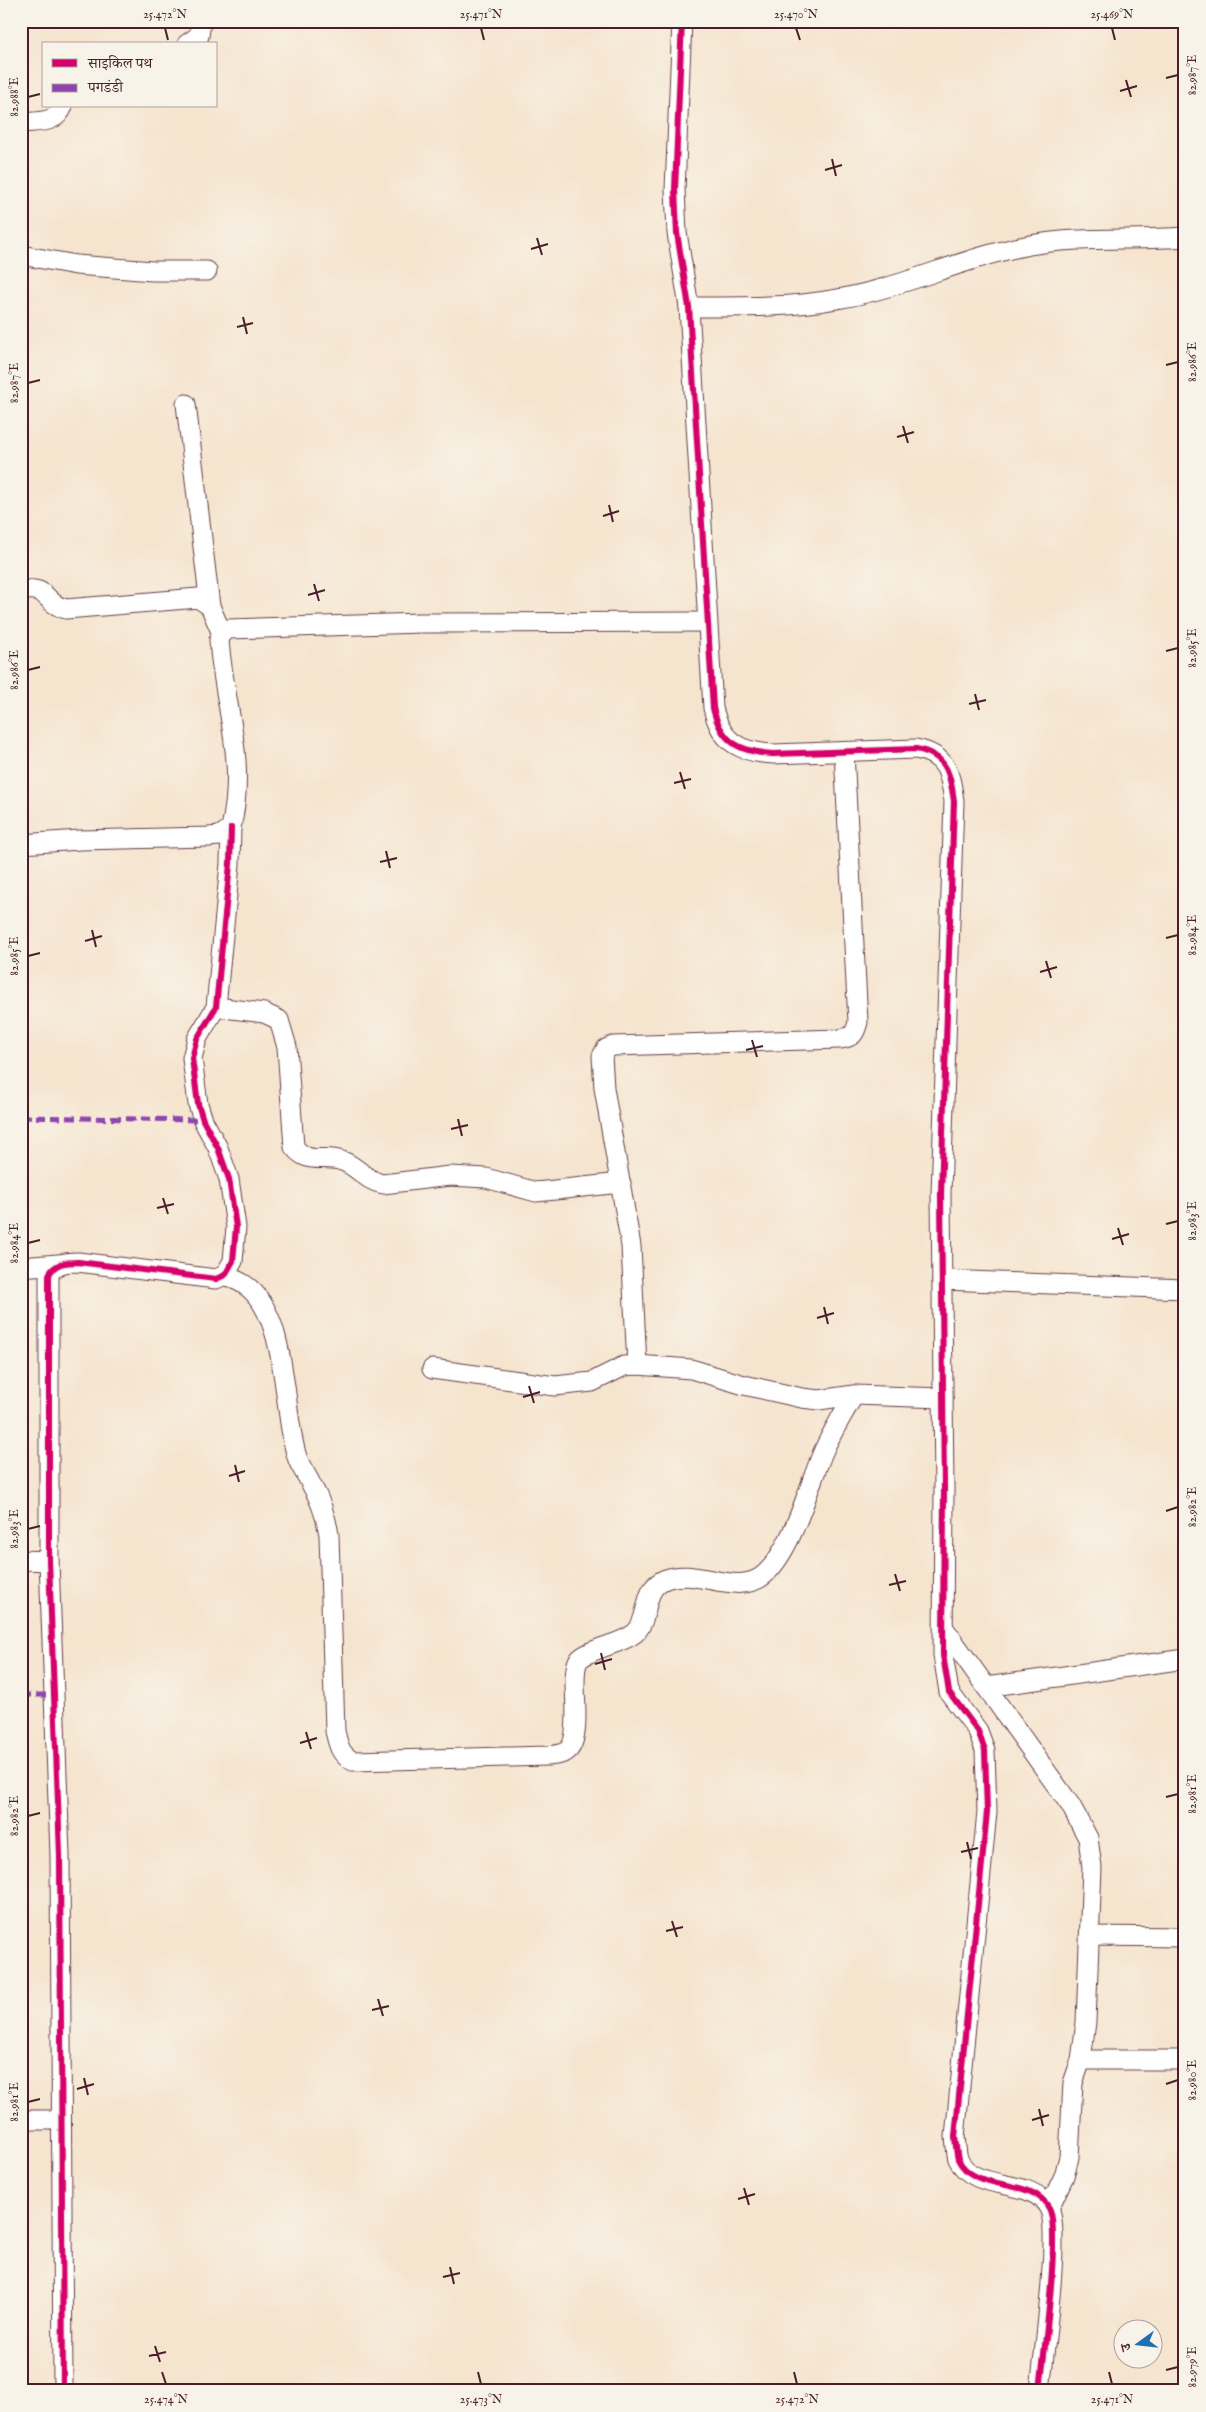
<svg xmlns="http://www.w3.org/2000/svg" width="1206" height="2412" font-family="'IM FELL English','Noto Serif Devanagari',serif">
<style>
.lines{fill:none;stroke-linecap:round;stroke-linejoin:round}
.minor-casing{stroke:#643d43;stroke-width:21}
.minor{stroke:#fff;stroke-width:19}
.quiet{stroke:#8e44ad;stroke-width:5;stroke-dasharray:10 5;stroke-linecap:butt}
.cycleway-casing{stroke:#f7f3e8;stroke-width:9}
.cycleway{stroke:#d6006c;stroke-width:6}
.ticks{fill:none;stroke:#4a1f2b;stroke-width:2}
.neatline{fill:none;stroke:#4a1f2b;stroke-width:2}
.ticks-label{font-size:12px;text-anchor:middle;fill:#4a1f2b}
</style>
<rect width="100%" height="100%" fill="#f7f3e8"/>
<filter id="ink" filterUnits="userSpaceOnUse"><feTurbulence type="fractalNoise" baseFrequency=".02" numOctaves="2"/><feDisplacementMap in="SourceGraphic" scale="10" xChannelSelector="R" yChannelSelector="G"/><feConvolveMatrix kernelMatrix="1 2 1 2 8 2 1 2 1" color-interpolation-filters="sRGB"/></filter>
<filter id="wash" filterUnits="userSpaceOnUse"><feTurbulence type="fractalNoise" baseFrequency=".0096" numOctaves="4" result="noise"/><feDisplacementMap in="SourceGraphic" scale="20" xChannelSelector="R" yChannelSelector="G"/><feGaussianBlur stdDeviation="1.12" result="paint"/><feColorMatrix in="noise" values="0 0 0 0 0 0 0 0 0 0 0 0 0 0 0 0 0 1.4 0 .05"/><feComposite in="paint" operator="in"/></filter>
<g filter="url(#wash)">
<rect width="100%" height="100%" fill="#f5e4ce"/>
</g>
<g filter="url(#ink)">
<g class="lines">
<g class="minor-casing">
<g id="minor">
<path d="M682 21 675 190 677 233 689 307 713 708C721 742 739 752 773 754L916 749C947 755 950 773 954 801L941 1194 944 1488 943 1655 949 1692 978 1731 985 1750 987 1812 955 2137C956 2143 956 2153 958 2159 974 2194 1031 2175 1049 2208 1061 2230 1043 2358 1040 2391"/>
<polyline points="187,44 199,36 201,21"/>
<path d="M21 123C38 121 57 124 63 106"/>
<polyline points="21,255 76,265 153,271 207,271"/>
<path d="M689 307C739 307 788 308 837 299 903 288 964 257 1030 245 1081 236 1133 241 1185 237"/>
<polyline points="186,404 210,606"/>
<path d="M21 591C50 585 42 603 66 609L198 598 210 606 222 634"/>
<path d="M21 844 80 840 208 837 220 836 231 828C247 758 224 707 219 640L222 634 228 629 421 623 707 622"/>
<path d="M216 1007 264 1013 279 1020 287 1047 294 1147C309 1166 323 1154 342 1161 358 1166 365 1181 383 1184L450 1176 486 1178 536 1192 621 1183"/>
<polyline points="21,1267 58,1264"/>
<path d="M225 1275C231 1278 239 1281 245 1285 289 1315 282 1411 297 1457 300 1467 307 1475 311 1484 321 1501 326 1516 329 1535L335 1731C338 1744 340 1755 353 1761L547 1756C554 1755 563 1755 568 1750 580 1739 575 1700 575 1684 575 1677 575 1667 578 1661 588 1648 621 1645 635 1633 651 1618 641 1588 666 1579 696 1567 739 1598 765 1574 793 1548 808 1488 823 1452 832 1432 843 1414 854 1395"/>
<polyline points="942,1280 1185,1289"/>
<path d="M637 1365 631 1246 604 1088 602 1056 606 1049 613 1046 840 1039C853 1037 855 1034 858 1022L844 752"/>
<polyline points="432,1369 555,1386 592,1382 624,1366 637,1365 691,1369 744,1385 802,1398 819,1400 854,1395 943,1398"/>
<polyline points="21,1560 49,1561"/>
<polyline points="944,1628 1071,1806 1088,1838 1092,1867 1086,2022 1081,2060 1073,2083 1069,2157 1064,2176 1049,2208"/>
<polyline points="986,1687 1185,1659"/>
<polyline points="1089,1936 1185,1937"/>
<polyline points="1081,2060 1185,2060"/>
<polyline points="21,2120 61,2120"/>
<path d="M63 2391 60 1855 49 1561V1275C54 1263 66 1262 78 1262L216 1279 225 1275 233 1261 236 1227 229 1179 218 1148 203 1120 198 1104 192 1058 197 1039 216 1007 230 864 231 828"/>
</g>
</g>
<use href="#minor" class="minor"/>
<g class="quiet">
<polyline points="21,1117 203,1120"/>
<polyline points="21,1695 53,1695"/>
</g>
<g class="cycleway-casing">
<g id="cycleway">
<path d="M682 21 675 190 677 233 689 307 713 708C721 742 739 752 773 754L916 749C947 755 950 773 954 801L941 1194 944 1488 943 1655 949 1692 978 1731 985 1750 987 1812 955 2137C956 2143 956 2153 958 2159 974 2194 1031 2175 1049 2208 1061 2230 1043 2358 1040 2391"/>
<path d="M63 2391 60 1855 49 1561V1275C54 1263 66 1262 78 1262L216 1279 225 1275 233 1261 236 1227 229 1179 218 1148 203 1120 198 1104 192 1058 197 1039 216 1007 230 864 231 828"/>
</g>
</g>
<use href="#cycleway" class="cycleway"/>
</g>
</g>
<path class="ticks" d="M165 28 168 40M481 28 484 40M796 28 800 40M1112 28 1115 40M1166 78 1178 75M1126 80 1131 97M1120 91 1137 86M28 97 40 94M832 159 836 176M825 170 842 165M537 238 542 255M531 249 548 244M243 317 247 334M237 327 253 323M1166 365 1178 362M28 383 40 380M903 426 908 443M897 437 914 432M609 505 613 522M603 516 619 511M314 584 319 601M308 595 325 590M1166 651 1178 648M28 670 40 667M975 694 979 710M969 704 986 700M680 772 685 789M674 783 691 779M386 851 390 868M380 862 397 858M92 930 96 947M1166 938 1178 935M85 941 102 936M28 956 40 953M1046 961 1051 978M1040 972 1057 967M752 1040 757 1057M746 1050 763 1046M458 1119 462 1136M451 1129 468 1125M163 1198 168 1214M157 1208 174 1204M1166 1224 1178 1221M1118 1228 1123 1245M1112 1239 1129 1234M28 1243 40 1240M824 1307 828 1324M817 1318 834 1313M529 1386 534 1403M523 1397 540 1392M235 1465 239 1482M229 1476 245 1471M1166 1511 1178 1507M28 1529 40 1526M895 1574 900 1591M889 1585 906 1581M601 1653 605 1670M595 1664 612 1659M306 1732 311 1749M300 1743 317 1738M1166 1797 1178 1794M28 1816 40 1813M967 1842 971 1859M961 1852 978 1848M672 1921 677 1937M666 1931 683 1927M378 1999 383 2016M372 2010 389 2006M84 2078 88 2095M1166 2084 1178 2080M77 2089 94 2084M28 2102 40 2099M1039 2109 1043 2126M1032 2120 1049 2115M744 2188 749 2205M738 2199 755 2194M450 2267 454 2284M443 2277 460 2273M155 2346 160 2362M149 2356 166 2352M1166 2370 1178 2367M162 2372 166 2384M478 2372 481 2384M794 2372 797 2384M1109 2372 1112 2384"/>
<rect width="1206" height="2412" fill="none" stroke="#f7f3e8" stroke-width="55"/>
<rect x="42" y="42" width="175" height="65" fill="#f7f3e8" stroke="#b29e9c"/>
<rect x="52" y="59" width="25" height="8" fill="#d6006c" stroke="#b29e9c"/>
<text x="88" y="68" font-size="15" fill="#4a1f2b">साइकिल पथ</text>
<rect x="52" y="84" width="25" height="8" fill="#8e44ad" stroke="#b29e9c"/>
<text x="88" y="92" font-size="15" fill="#4a1f2b">पगडंडी</text>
<g transform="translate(1138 2344) rotate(255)"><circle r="24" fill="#f7f3e8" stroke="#b29e9c"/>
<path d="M0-4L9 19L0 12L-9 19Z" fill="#1f6fb2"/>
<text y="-8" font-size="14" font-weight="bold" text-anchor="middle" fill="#4a1f2b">उ</text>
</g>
<rect x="28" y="28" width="1150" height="2356" class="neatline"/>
<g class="ticks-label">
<text x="165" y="18">25.472°N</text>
<text x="481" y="18">25.471°N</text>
<text x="796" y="18">25.470°N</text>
<text x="1112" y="18">25.469°N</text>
<text transform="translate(1192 75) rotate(-90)" y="4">82.987°E</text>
<text transform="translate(14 97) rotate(-90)" y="4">82.988°E</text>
<text transform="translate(1192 362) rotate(-90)" y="4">82.986°E</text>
<text transform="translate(14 383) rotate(-90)" y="4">82.987°E</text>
<text transform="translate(1192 648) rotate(-90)" y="4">82.985°E</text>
<text transform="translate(14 670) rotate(-90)" y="4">82.986°E</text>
<text transform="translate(1192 935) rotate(-90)" y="4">82.984°E</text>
<text transform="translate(14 956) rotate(-90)" y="4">82.985°E</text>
<text transform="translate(1192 1221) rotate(-90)" y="4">82.983°E</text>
<text transform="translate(14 1243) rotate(-90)" y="4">82.984°E</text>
<text transform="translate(1192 1507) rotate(-90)" y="4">82.982°E</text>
<text transform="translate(14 1529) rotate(-90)" y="4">82.983°E</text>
<text transform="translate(1192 1794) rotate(-90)" y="4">82.981°E</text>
<text transform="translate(14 1816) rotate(-90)" y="4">82.982°E</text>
<text transform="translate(1192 2080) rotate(-90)" y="4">82.980°E</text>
<text transform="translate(14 2102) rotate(-90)" y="4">82.981°E</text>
<text transform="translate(1192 2367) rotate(-90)" y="4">82.979°E</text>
<text x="166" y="2403">25.474°N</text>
<text x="481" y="2403">25.473°N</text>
<text x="797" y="2403">25.472°N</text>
<text x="1112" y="2403">25.471°N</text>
</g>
</svg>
